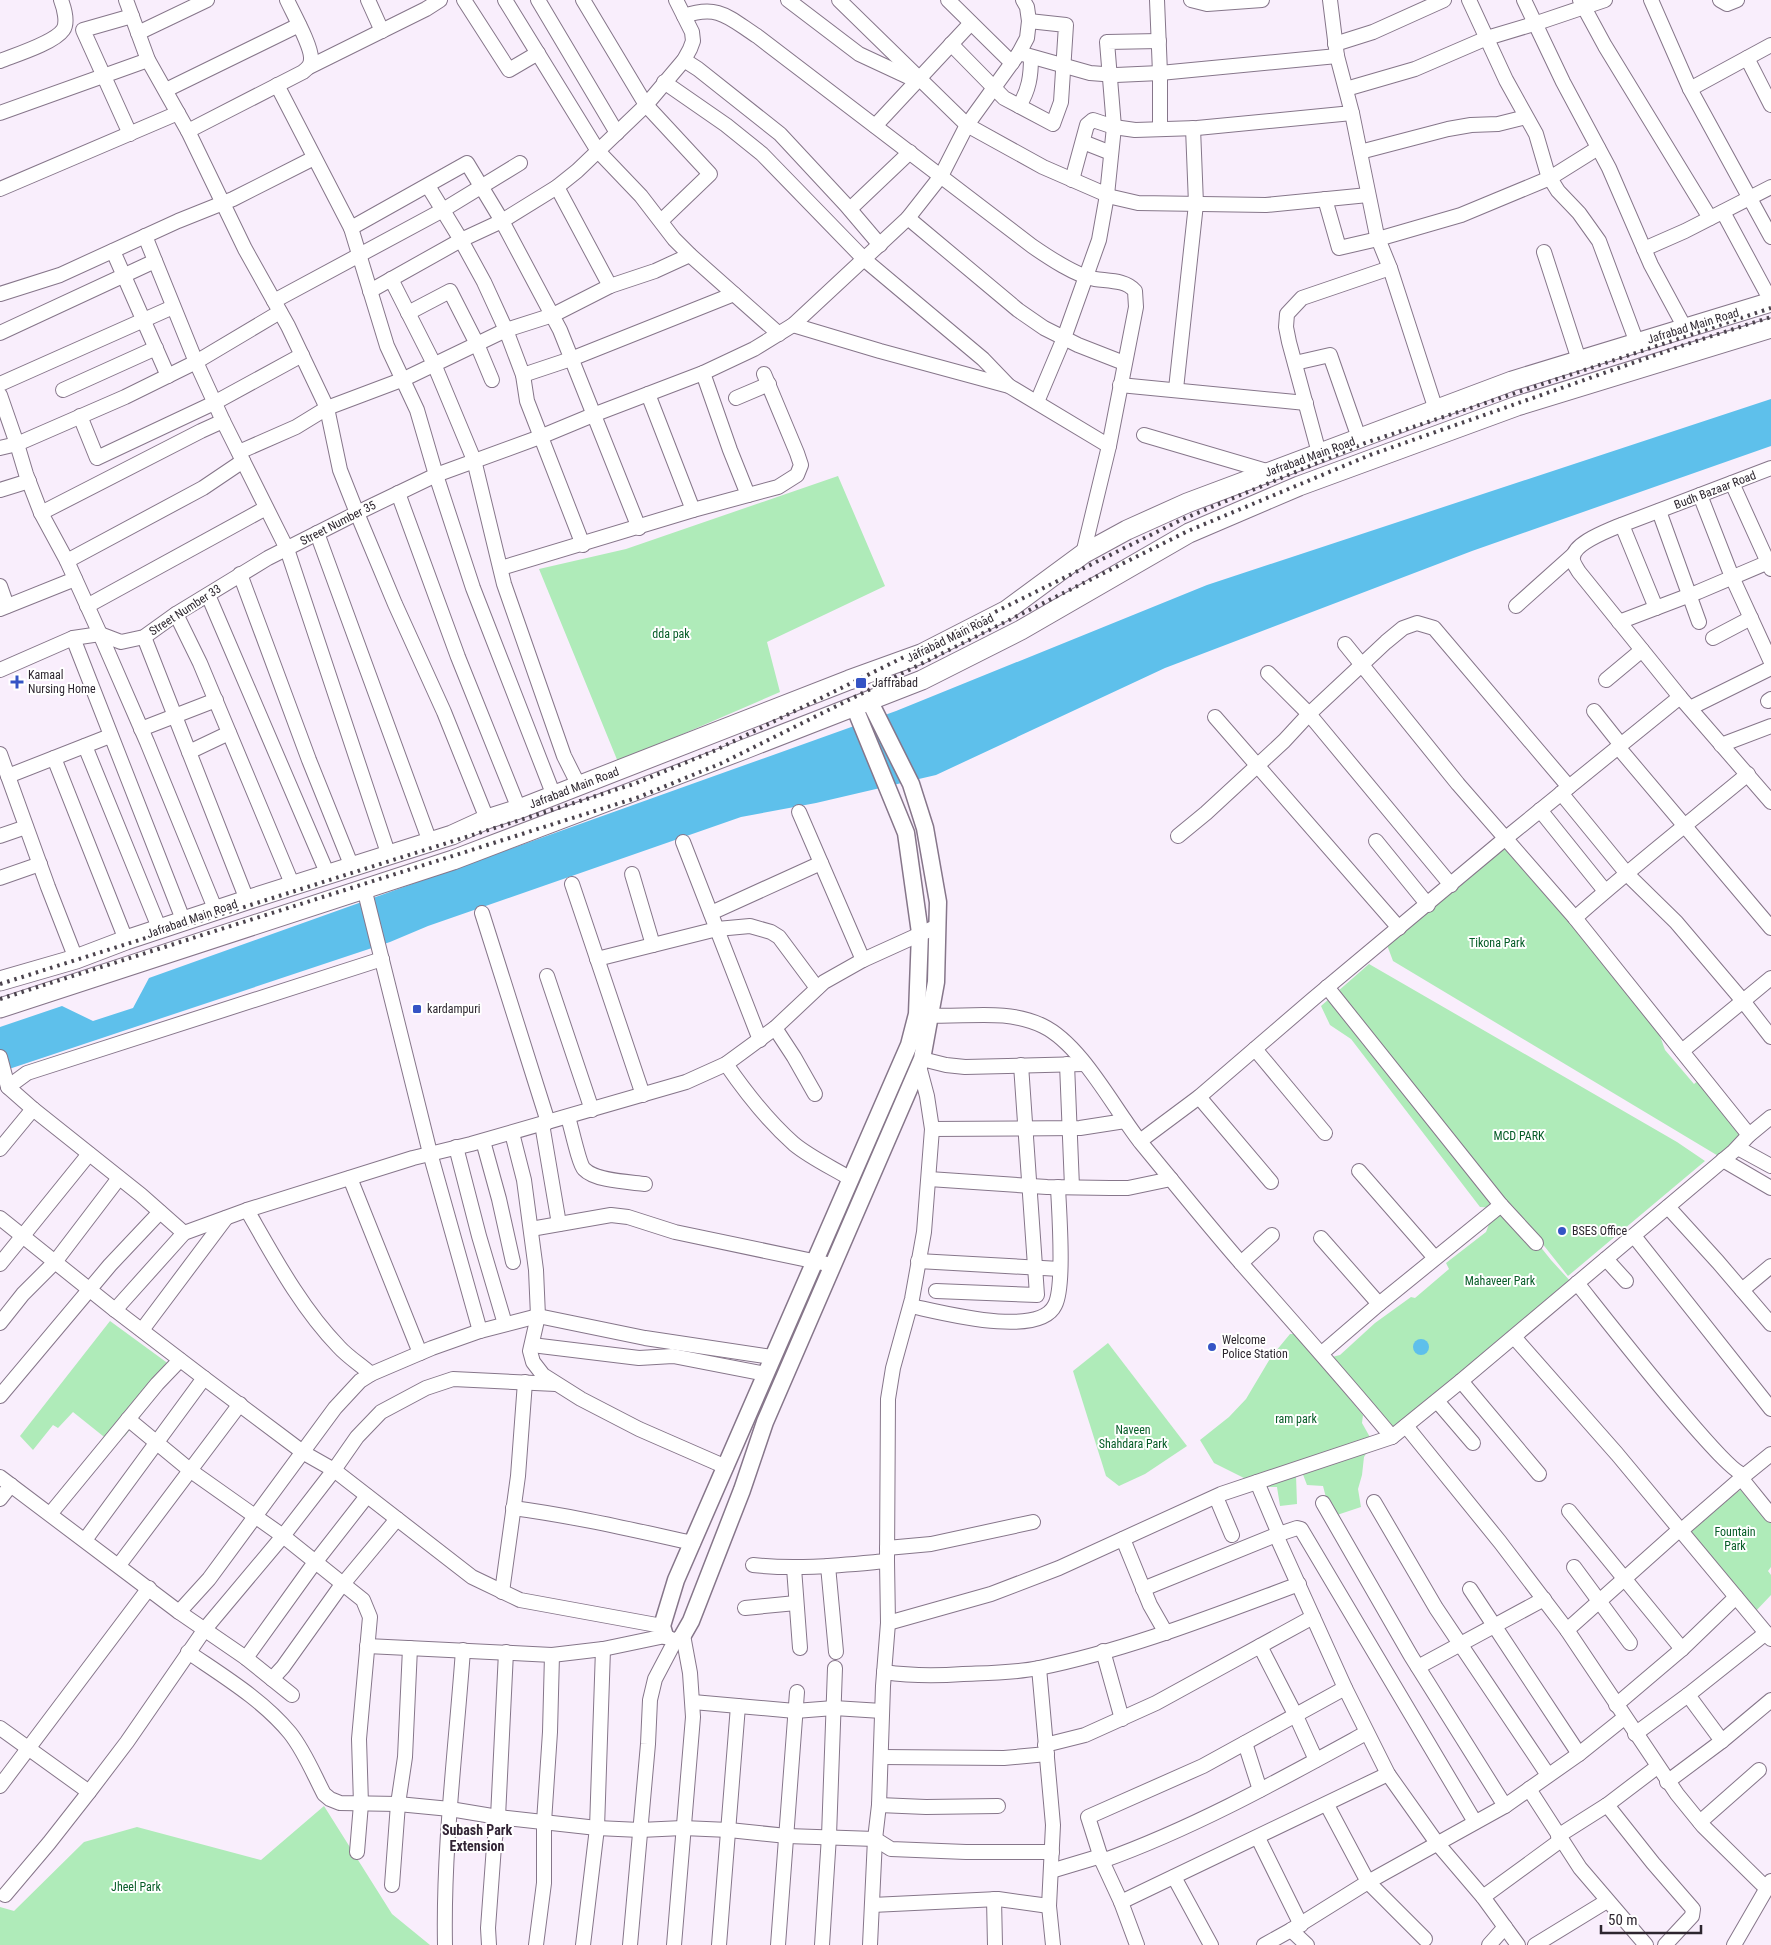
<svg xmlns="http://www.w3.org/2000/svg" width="1771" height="1945" font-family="'Roboto Condensed',sans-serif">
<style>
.green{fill:#afebb9}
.water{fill:#5ec0eb}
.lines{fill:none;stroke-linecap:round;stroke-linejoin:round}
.minor-casing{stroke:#86768a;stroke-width:16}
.tertiary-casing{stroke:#86768a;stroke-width:19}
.secondary-casing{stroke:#86768a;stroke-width:21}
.minor{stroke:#fff;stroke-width:14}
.tertiary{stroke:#fff;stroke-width:16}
.secondary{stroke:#fff;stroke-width:19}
.rail{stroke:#4b434d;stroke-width:4;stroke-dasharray:2.5 5;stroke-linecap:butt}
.poi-dot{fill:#3554c5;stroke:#fff;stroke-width:2}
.labels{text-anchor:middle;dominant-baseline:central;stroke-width:4;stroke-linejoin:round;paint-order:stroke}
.street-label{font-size:12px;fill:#2d262f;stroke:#fff}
.park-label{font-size:12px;fill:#065c27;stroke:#fff}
.poi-label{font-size:12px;fill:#2d262f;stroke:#fff;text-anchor:start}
.neighbourhood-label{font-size:14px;font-weight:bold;fill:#322435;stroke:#fff}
</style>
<rect width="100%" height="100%" fill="#f9eefc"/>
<g class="green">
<polygon points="838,476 885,586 767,642 780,692 618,762 539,569 626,549"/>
<polygon points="1506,844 1658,1030 1665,1050 1694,1084 1700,1079 1742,1126 1739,1138 1720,1157 1393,961 1387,945"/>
<polygon points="1369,964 1677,1142 1705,1161 1568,1276 1515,1209 1480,1207 1351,1039 1330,1025 1321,1006"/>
<polygon points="1505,1211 1531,1235 1551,1260 1572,1283 1391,1434 1332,1357 1340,1355 1375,1323 1411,1297 1415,1298 1449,1269 1446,1263 1486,1232 1491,1219"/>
<polygon points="110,1321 177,1370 125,1436 113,1444 73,1412 58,1428 53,1425 33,1450 20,1436"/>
<polygon points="1290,1334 1296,1334 1363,1415 1362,1423 1371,1439 1369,1449 1364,1457 1362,1475 1358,1489 1361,1507 1331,1517 1323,1486 1307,1485 1302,1472 1296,1475 1297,1504 1280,1506 1277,1487 1262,1487 1214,1463 1200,1440 1229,1417 1246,1399 1271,1357"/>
<polygon points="1108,1343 1187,1446 1145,1474 1119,1486 1106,1476 1073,1371"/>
<polygon points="1743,1488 1771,1519 1771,1567 1768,1571 1771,1575 1771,1595 1754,1613 1681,1528 1700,1519"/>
<polygon points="324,1806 392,1914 430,1945 0,1945 0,1907 14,1911 84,1842 137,1827 261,1860"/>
</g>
<g class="water">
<polygon points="1771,399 1771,446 1472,551 1165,668 936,775 816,803 741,817 428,926 390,942 0,1072 0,1027 62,1006 93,1021 133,1008 149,978 896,711 1207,585"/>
<circle cx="1421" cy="1347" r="8"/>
</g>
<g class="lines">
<g class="minor-casing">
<g id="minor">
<polyline points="126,0 148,60 188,131 245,249 288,326 327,408 340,470 357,513 395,604 444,712 487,819"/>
<polyline points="368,0 382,31"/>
<polyline points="464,0 509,70 538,53"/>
<polyline points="505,0 598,151 641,196 674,239 690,255 779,334"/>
<polyline points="538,0 617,133"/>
<polyline points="583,0 646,105 710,174 661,221"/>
<polyline points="788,0 859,54 917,81"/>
<polyline points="839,0 967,125 1043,167 1112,197 1138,203 1266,205 1368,195"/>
<polyline points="948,0 1012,63"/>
<polyline points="1157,0 1160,73 1160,128"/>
<polyline points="1191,0 1207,4 1262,0"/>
<polyline points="1469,0 1506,80 1536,134 1548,175 1558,191 1579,213 1599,241 1637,343"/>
<polyline points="1524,0 1563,82 1609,168 1651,265 1685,328"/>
<polyline points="1580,0 1605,46 1710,218"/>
<polyline points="1651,0 1690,89 1771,237"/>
<polyline points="1720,0 1727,4 1737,0"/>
<path d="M684 16C719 4 729 18 757 36L1032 246C1048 257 1076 276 1095 279 1109 281 1126 280 1135 291L1136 307 1109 446 1083 554"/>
<polyline points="138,33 207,0"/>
<polyline points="951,44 1004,98 1053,124 1061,102 1066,25 1029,21"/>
<polyline points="1335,44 1373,32 1444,0"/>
<polyline points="1019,53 1090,73 1116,75 1160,73 1337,56"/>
<polyline points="1747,58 1771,105"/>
<polyline points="684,60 698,69 780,134 846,205 880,245"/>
<path d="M0 61C15 55 54 43 63 30 68 23 64 8 61 0"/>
<polyline points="309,67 426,9 440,0"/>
<polyline points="664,82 726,125 762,154 865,260 983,359 1009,386"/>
<polyline points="277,85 351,228 387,346 417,410 436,475 473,588 554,796"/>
<polyline points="1346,89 1415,69 1487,38 1537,23 1605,0"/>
<polyline points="1690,89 1771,45"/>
<polyline points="166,90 299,25"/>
<path d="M1019 106C1029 90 1031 76 1031 57"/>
<polyline points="0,113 148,60"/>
<polyline points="1352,113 1377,236 1390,268 1436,410"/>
<polyline points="875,126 971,23"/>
<path d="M188 131 303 72C308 68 311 65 311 59 312 47 293 13 287 0"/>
<polyline points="130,134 83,30 132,16"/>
<polyline points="1083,142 1111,153"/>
<polyline points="1360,152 1448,129 1471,125 1498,124 1526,117"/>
<polyline points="1072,180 1087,125 1093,120 1114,127 1135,130 1197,128 1352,113 1337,56 1330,0"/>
<polyline points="428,186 461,240 484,282 506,330 523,375 527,401 583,545"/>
<polyline points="557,187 610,286"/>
<polyline points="0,189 178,113"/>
<polyline points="1325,199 1339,248 1378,239 1461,215 1550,178 1598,148"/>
<polyline points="850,209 910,152"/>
<polyline points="1723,212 1771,301"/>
<polyline points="908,218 1018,310 1044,328 1078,345 1124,363"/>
<polyline points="351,228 467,163 502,221 560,330 639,528"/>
<polyline points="145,236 196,362 223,421 287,549 389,856"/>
<polyline points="1644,249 1685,231 1771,187"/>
<polyline points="113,251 168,376"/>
<polyline points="1544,252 1579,360"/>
<polyline points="391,279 434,364 474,460 504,584 564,756 579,786"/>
<polyline points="370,291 461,240 502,221 557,187 577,171 646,105 684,60 690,49 693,41 692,32 676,0"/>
<polyline points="0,294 60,275 178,221 233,199 314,158"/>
<polyline points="274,301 443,210 520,163"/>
<polyline points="408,313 450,291 477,344 492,380"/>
<polyline points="793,325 880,351 1009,386 1109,446"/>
<polyline points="0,333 155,261"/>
<polyline points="1295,363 1330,355 1359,438"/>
<polyline points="703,373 730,450 748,495"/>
<polyline points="523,375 571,359 734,294"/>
<polyline points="0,384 173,307"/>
<polyline points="1120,385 1306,403"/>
<polyline points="1176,389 1196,204 1193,128"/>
<polyline points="63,390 156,348"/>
<polyline points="648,394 693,510"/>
<polyline points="0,395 17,444 26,474 41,513 67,561 100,634 147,742 216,911"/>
<polyline points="736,398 769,384"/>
<polyline points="1037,402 1064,338 1099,240 1107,195 1114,127 1107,42 1159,41"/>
<polyline points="80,416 97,458 214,403 302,355"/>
<polyline points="1144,435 1270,472"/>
<polyline points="0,448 17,444 125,397 196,362 280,312"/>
<polyline points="239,452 296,427 327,408 404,379 506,330 553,315 610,286 655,271 690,255"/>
<polyline points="1319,453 1289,342 1286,327 1287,314 1302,298 1390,268"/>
<path d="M1771 468 1616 527C1605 532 1575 543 1573 557 1572 562 1576 567 1579 572L1680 697 1771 802"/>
<polyline points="1732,483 1771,569"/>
<polyline points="0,490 29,481"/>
<polyline points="398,493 458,657 519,809"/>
<polyline points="1700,495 1732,577 1771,662"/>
<polyline points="1659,511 1699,622"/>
<polyline points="41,513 201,431 223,421"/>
<polyline points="1622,525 1656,608"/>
<polyline points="317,533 430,842"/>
<polyline points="67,561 203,488 243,461"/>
<polyline points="501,568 693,510 778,487 797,475 801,465 797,453 764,374"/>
<polyline points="240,574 309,760 352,867"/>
<polyline points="0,586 7,606"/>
<polyline points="208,595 328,875"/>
<polyline points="87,606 266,508"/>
<polyline points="1516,606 1573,555"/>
<polyline points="0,609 75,579"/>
<polyline points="176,614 200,663 293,886"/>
<polyline points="1619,622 1698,592 1771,561"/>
<polyline points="100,634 121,642 144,637 176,614 268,558 357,513 436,475 540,437 593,415 703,373 754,349 793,325 908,218 941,176 967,125 1019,53 1027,38 1029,21 1027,7 1023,0"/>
<polyline points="144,637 247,900"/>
<polyline points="73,638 184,922"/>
<polyline points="1713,638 1751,618"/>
<polyline points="1345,644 1458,784 1575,918 1749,1135"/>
<polyline points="0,670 73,638 100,634"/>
<polyline points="1268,673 1309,714 1451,885"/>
<polyline points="1606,680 1642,650"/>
<polyline points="1768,701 1771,699"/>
<polyline points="1690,708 1771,668"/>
<polyline points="1594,711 1621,745"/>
<polyline points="1215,717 1399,928"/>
<polyline points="141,729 216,700"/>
<polyline points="1721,745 1771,726"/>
<polyline points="85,746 160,930"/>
<polyline points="1618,747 1771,928"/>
<polyline points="189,752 229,733"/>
<polyline points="0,754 48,887 76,959"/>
<polyline points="54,758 126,940"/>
<polyline points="8,776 110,736"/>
<polyline points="1561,793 1628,875 1676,922 1743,1001 1771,978"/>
<polyline points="1540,810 1605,891"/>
<polyline points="799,812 863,960"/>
<polyline points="0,836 26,827"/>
<polyline points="1178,836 1206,813 1284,741 1309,714 1386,642 1403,628 1417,623 1434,628 1569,787"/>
<polyline points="1376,841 1428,905"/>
<polyline points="683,842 760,1040"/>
<polyline points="632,874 653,945"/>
<polyline points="0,878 40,864"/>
<polyline points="572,884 643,1095"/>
<polyline points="364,888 430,1153 480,1331"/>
<polyline points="482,913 548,1122"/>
<polyline points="711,913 821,863"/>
<path d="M1575 918C1631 868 1690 822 1748 774"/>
<polyline points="597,959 717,929 750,926 771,932 779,937 817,988"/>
<polyline points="547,976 592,1110"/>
<polyline points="1327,987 1501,1205 1536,1243"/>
<path d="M920 1015C961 1019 1004 1007 1043 1026 1082 1045 1114 1109 1142 1144 1175 1184 1207 1224 1241 1263 1292 1321 1343 1378 1392 1437L1461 1381 1734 1151 1749 1135 1771 1117"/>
<polyline points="775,1028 794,1057 815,1094"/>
<polyline points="1255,1049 1325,1133"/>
<polyline points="1682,1051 1743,1001 1771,1037"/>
<polyline points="0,1057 8,1087 33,1109 141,1195 184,1233"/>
<polyline points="922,1059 946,1065 965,1067 1084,1064"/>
<path d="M726 1064C746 1093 768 1121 794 1144 811 1158 833 1168 851 1179"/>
<polyline points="1067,1064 1072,1187"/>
<polyline points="8,1087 27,1073 382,959"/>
<polyline points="1199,1097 1271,1182"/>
<path d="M568 1117C571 1126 579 1164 584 1169 595 1181 630 1182 645 1184"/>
<polyline points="542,1124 559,1224"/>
<polyline points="932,1129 1080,1128 1125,1121"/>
<polyline points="512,1133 524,1180 536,1270 538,1316 530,1351 533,1362 543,1375 581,1399 639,1429 726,1467"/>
<polyline points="483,1141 499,1199 513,1262"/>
<polyline points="1140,1141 1199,1097 1313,999 1501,842 1680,697"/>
<polyline points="456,1147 479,1236 505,1324"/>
<polyline points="1738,1148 1771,1166"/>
<polyline points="0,1149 33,1109"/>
<polyline points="1723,1160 1771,1188"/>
<polyline points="1359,1171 1435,1258"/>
<polyline points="350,1178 420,1353"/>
<polyline points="929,1179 1047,1187 1110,1188 1128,1188 1171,1179"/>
<polyline points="1668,1207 1718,1262 1771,1324"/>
<path d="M247 1210C274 1257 301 1308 339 1347 348 1357 361 1365 371 1374"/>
<polyline points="0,1218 115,1310 204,1378 304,1453 334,1470 472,1577 520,1600 662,1626"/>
<polyline points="531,1229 611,1215 628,1217 675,1232 832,1265"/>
<polyline points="1634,1236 1771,1409"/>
<polyline points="1321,1238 1379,1304"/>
<polyline points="1606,1259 1626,1281"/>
<polyline points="918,1261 1060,1269"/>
<polyline points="1241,1263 1272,1235"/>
<polyline points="0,1264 89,1154"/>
<path d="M1577 1283C1598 1309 1725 1473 1745 1475L1771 1454"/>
<polyline points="1742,1290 1771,1266"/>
<polyline points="936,1291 1037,1295 1021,1065"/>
<path d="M911 1306C940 1312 1039 1339 1055 1305 1065 1286 1059 1212 1058 1187"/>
<polyline points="115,1310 184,1233 247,1210 413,1158 471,1144 686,1082 726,1064 775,1028 824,982 863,960 938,926"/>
<polyline points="0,1323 23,1294 55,1262 119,1178"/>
<polyline points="142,1330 226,1218"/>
<polyline points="1514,1337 1617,1454 1771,1639"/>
<polyline points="532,1345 639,1358 673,1356 766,1374"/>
<polyline points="1322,1353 1379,1304 1501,1205"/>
<polyline points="1461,1381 1539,1474"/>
<polyline points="0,1396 110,1265 160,1212"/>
<polyline points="1437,1401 1473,1443"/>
<polyline points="128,1419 191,1471 283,1536 363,1600 370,1617 359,1739 361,1804 357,1852"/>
<polyline points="1406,1426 1500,1542 1567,1630 1677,1794 1703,1826 1767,1889"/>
<polyline points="0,1477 179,1612 246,1658 292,1695"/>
<polyline points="1741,1478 1771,1515"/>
<polyline points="1257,1482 1279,1534"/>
<polyline points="1216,1497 1232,1535"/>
<polyline points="0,1499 11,1485"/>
<polyline points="1374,1502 1436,1608 1548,1775"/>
<polyline points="1323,1503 1411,1656 1505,1806"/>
<path d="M513 1508C574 1516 633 1530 693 1543"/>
<polyline points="1569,1511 1682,1649"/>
<polyline points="51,1513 157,1384 180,1360"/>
<polyline points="1684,1528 1745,1475"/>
<polyline points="1276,1535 1345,1688 1388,1774 1437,1843 1483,1897 1518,1945"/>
<polyline points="1123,1539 1150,1605 1166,1633"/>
<polyline points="85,1540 204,1378"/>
<polyline points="887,1548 931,1544 1033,1522"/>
<polyline points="119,1565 240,1404"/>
<path d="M753 1565C798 1570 842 1565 887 1561"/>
<polyline points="828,1566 836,1652"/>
<polyline points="1574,1567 1630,1643"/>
<polyline points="794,1568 800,1648"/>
<polyline points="1143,1589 1276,1535 1297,1528 1301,1529 1475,1822"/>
<polyline points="1470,1589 1579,1754"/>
<polyline points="502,1592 518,1476 525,1382"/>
<polyline points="745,1608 796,1603"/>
<polyline points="179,1612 209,1579 335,1408 360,1381 371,1374 432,1348 480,1331 538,1316 645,1338 772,1357"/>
<polyline points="888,1623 991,1594 1059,1568 1221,1494 1392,1437"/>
<polyline points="1567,1630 1679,1530"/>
<polyline points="367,1646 552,1655 603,1649 665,1636 675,1641 683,1635 690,1673 693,1717 674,1945"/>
<polyline points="1260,1646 1296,1716 1316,1760"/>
<polyline points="1103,1651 1122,1719"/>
<path d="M188 1652C223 1676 263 1700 290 1733 305 1752 313 1773 324 1794L330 1799 340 1803 398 1804 450 1809 498 1817 597 1828 640 1830 683 1828 729 1830 787 1836 875 1839 891 1849 966 1852H1052"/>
<polyline points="246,1658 310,1569 367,1496"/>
<polyline points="1418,1667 1544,1599"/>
<polyline points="1039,1668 1053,1825 1049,1906 1053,1945"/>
<path d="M884 1672C911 1676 936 1676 963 1674 988 1673 1014 1673 1039 1668 1128 1650 1213 1616 1299 1584"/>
<polyline points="272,1679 283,1667 338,1590 397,1519"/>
<polyline points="1688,1695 1722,1741"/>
<polyline points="693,1702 795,1711 834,1708 882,1711"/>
<polyline points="1616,1705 1682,1649 1736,1597"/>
<polyline points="0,1728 89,1792"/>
<polyline points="1635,1734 1688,1695 1766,1633"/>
<polyline points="1245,1743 1260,1790"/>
<polyline points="1045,1745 1085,1735 1156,1703 1313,1617"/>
<polyline points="881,1757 1004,1758 1047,1754"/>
<polyline points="1667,1782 1722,1741 1771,1700"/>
<polyline points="0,1786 149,1588"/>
<polyline points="1529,1789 1580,1868 1646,1945"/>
<polyline points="879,1805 926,1807 998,1806"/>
<polyline points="1327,1805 1368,1882 1425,1939"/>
<polyline points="1607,1805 1653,1863 1693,1909 1692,1916 1665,1945"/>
<polyline points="1700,1822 1759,1770"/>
<polyline points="1558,1836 1607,1805 1657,1767"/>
<polyline points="1258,1838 1301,1925"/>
<path d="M1102 1861C1194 1828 1280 1780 1366 1733"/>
<polyline points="1051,1871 1101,1856"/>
<polyline points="1174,1877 1211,1945"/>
<polyline points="392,1885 398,1804 405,1757 410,1648"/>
<polyline points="5,1895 49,1843 89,1792 127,1742 205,1629 283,1536 334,1470 357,1437 381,1412 426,1388 453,1379 556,1384"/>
<polyline points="1483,1897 1561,1840"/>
<polyline points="994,1899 995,1945"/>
<polyline points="1121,1902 1388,1774"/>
<polyline points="872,1905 998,1899 1049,1906"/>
<polyline points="1291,1930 1307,1945"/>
<path d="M445 1945C443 1847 456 1748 463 1650"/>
<polyline points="489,1945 488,1928 494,1846 498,1817 506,1652"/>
<polyline points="536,1945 544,1883 544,1822 550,1732 552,1655"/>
<polyline points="583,1945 597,1828 603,1649"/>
<polyline points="630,1945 648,1744 650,1700 655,1679 675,1641"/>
<polyline points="719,1945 738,1706"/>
<polyline points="778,1945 797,1692"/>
<polyline points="822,1945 829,1836 835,1668"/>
<polyline points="870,1945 875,1839 879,1805 883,1686 888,1623 887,1561 888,1399 893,1368 912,1299 924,1232 932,1129 927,1096 919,1066"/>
<polyline points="1137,1945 1121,1902 1102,1861 1088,1817 1203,1766 1345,1688"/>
<polyline points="1264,1945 1291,1930 1368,1882 1505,1806 1579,1754 1624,1718"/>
<polyline points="1489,1945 1505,1927"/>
<polyline points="1535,1945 1607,1901"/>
<polyline points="1734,1945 1771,1881"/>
</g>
</g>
<g class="tertiary-casing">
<g id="tertiary">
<polyline points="683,1635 691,1621 742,1490 765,1422 922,1059 936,982 938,902 925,828 911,784 869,700"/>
<polyline points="665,1636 662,1626 676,1580 909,1045 917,1014 920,933 906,833 854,706"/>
</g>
</g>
<g class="secondary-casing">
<g id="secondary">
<polyline points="0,981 76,959 126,940 247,900 452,835 487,819 519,809 849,680 921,654 1007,610 1083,554 1127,530 1187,503 1512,381 1771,302"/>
<polyline points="0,1008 453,860 745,749 922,680 1021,630 1189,533 1299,486 1517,406 1771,328"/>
</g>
</g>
<use href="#minor" class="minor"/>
<use href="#tertiary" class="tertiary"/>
<use href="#secondary" class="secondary"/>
<g class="rail">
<polyline points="0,984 634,784 716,750 1183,519 1365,443 1771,308"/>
<polyline points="0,999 639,797 722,763 1188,531 1370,455 1684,345 1771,317"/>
</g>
</g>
<g class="poi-dot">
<path d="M14.5 674.5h5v5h5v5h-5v5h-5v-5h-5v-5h5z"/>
<rect x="855" y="677" width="12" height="12" rx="2.5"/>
<rect x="412" y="1004" width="10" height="10" rx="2.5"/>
<circle cx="1562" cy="1231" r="5"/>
<circle cx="1212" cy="1347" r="5"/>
</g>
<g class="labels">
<g class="street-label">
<text transform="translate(1693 326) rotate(-17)">Jafrabad Main Road</text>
<text transform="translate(1310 457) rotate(-20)">Jafrabad Main Road</text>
<text transform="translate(1715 490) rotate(-21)">Budh Bazaar Road</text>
<text transform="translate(338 523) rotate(-27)">Street Number 35</text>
<text transform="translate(185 610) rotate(-33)">Street Number 33</text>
<text transform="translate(950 638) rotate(-26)">Jafrabad Main Road</text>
<text transform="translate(574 788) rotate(-21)">Jafrabad Main Road</text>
<text transform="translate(192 919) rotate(-19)">Jafrabad Main Road</text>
</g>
<g class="park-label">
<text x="671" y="634">dda pak</text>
<text x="1497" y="943">Tikona Park</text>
<text x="1519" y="1136">MCD PARK</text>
<text x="1500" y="1281">Mahaveer Park</text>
<text x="1296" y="1419">ram park</text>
<text x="1133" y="1430">Naveen<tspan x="1133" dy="14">Shahdara Park</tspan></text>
<text x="1735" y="1532">Fountain<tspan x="1735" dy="14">Park</tspan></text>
<text x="136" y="1887">Jheel Park</text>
</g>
<g class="poi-label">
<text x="28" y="675">Kamaal<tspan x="28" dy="14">Nursing Home</tspan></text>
<text x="872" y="683">Jaffrabad</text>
<text x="427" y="1009">kardampuri</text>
<text x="1572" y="1231">BSES Office</text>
<text x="1222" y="1340">Welcome<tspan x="1222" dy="14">Police Station</tspan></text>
</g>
<g class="neighbourhood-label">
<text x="477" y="1830">Subash Park<tspan x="477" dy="16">Extension</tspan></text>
</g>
</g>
<path d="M1601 1925v8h100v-8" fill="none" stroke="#2d262f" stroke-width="2.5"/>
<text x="1608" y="1925" font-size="15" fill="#2d262f" stroke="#ffffff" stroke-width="4" paint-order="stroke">50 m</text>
</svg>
